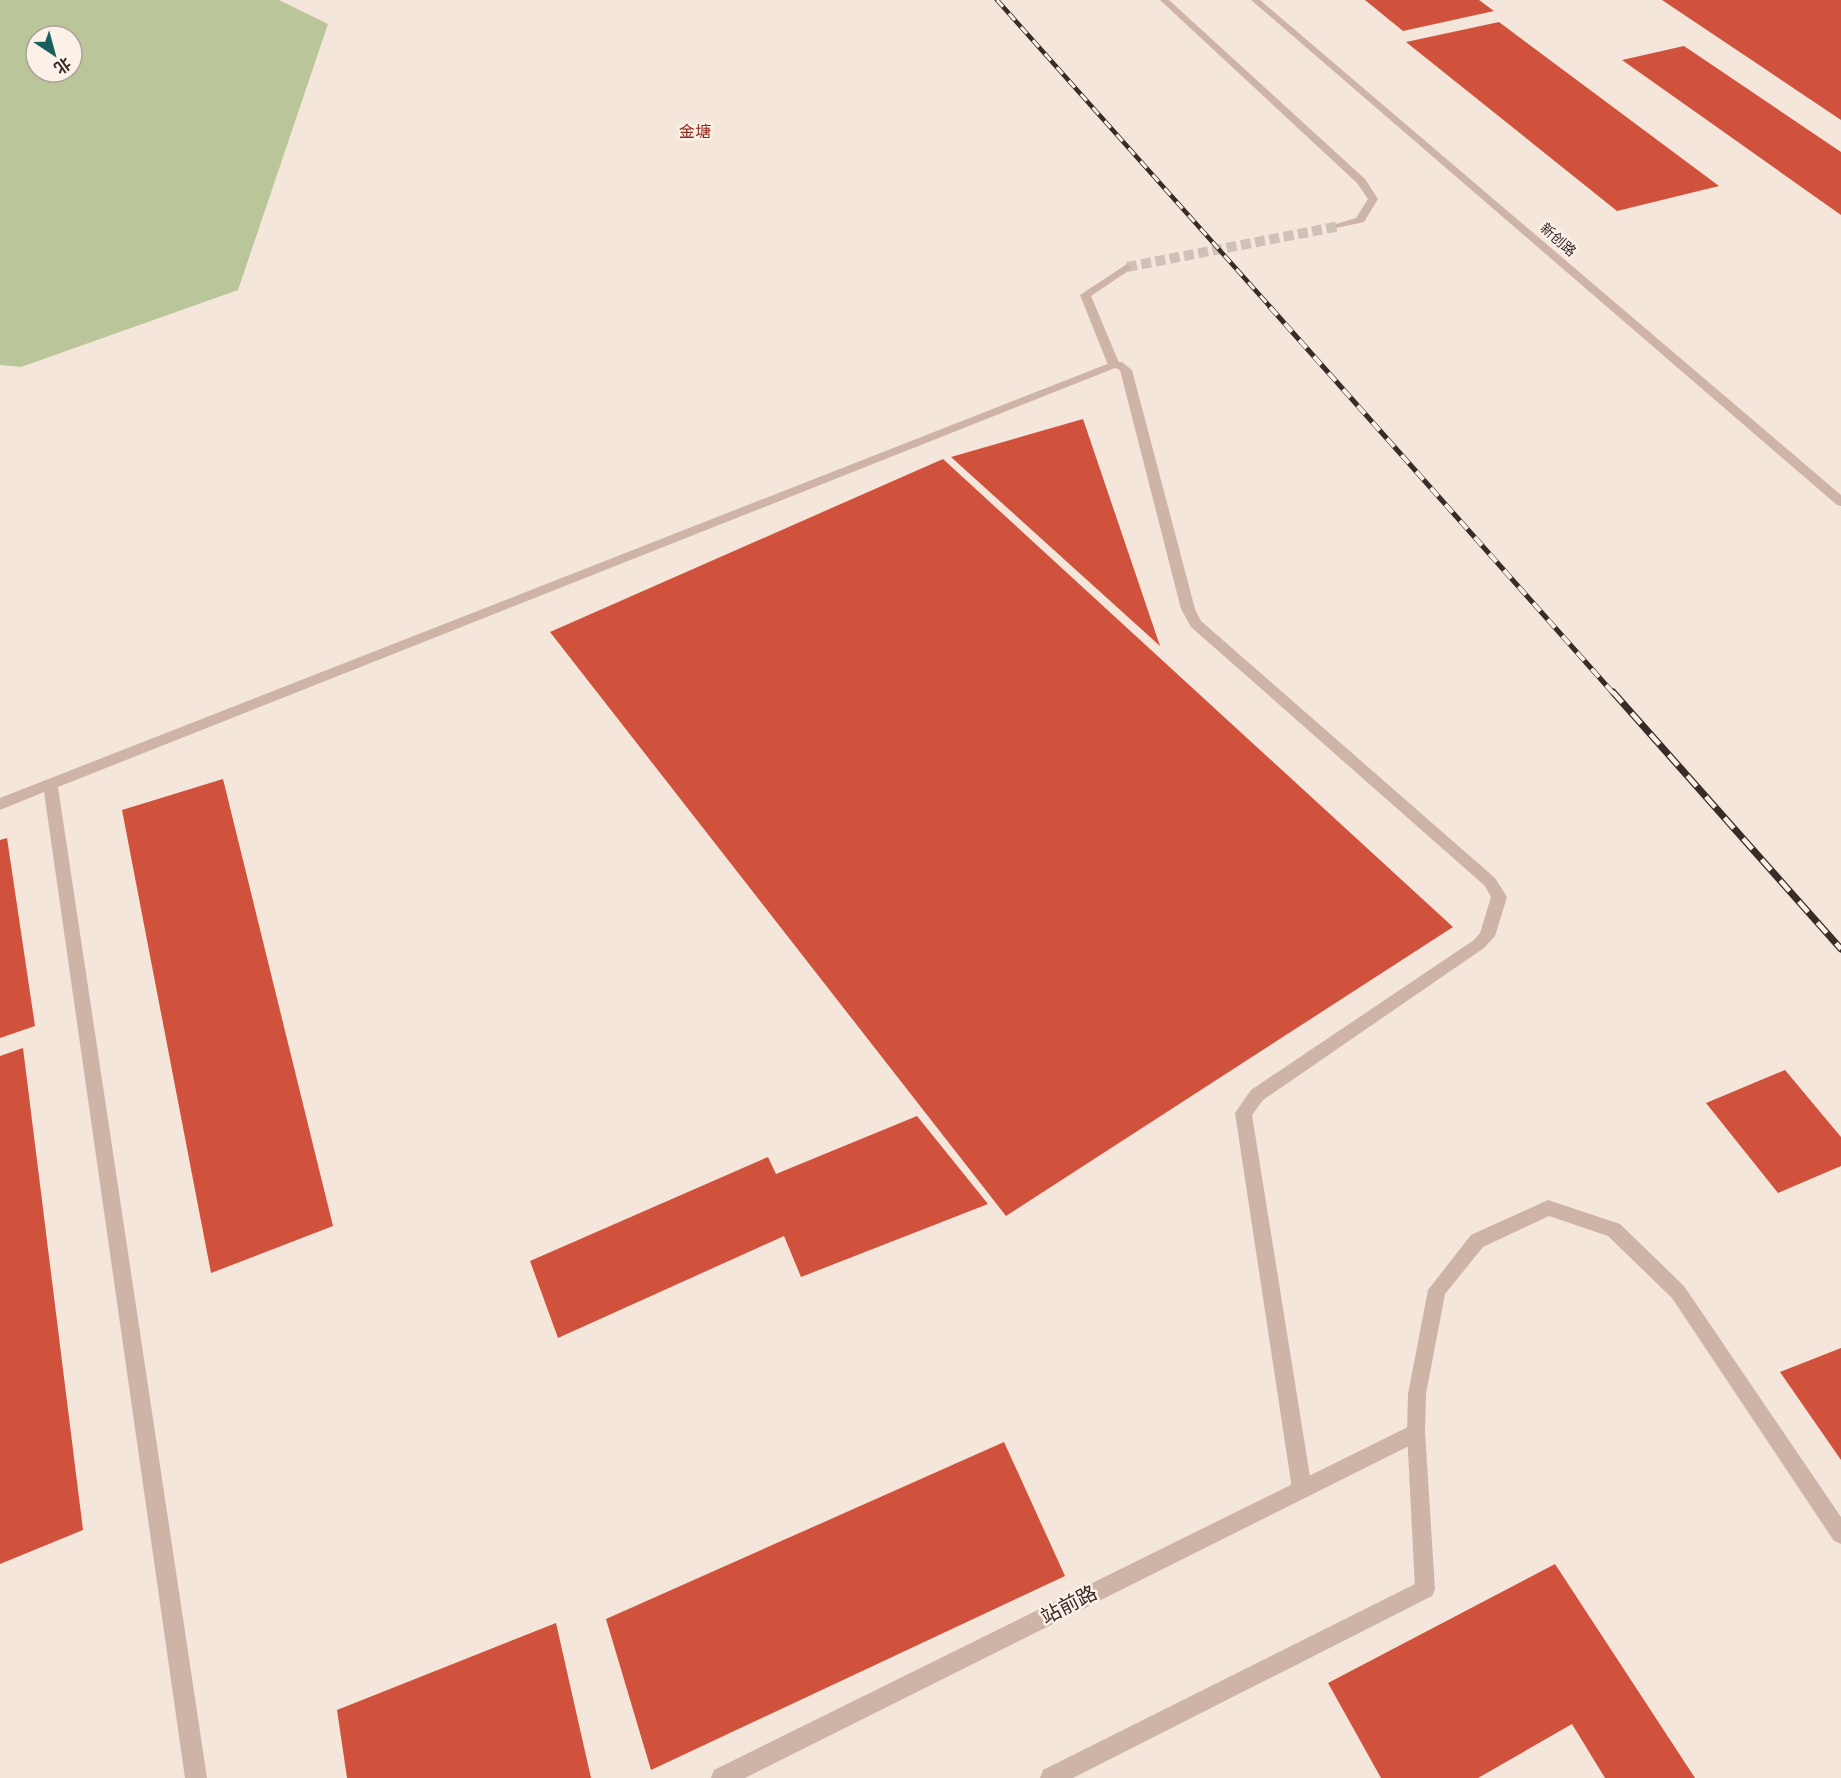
<svg xmlns="http://www.w3.org/2000/svg" width="1841" height="1778" font-family="Karla,'Noto Sans SC',sans-serif">
<style>
.green{fill:#bbc59a;fill-rule:evenodd}
.building{fill:#d1523c}
.lines{fill:none;stroke-linecap:round;stroke-linejoin:round}
.minor-tunnel{stroke:#cfc1b7;stroke-width:10;stroke-dasharray:10 4.5;stroke-linecap:butt}
.service{fill:#ceb4a6;fill-rule:evenodd}
.minor{fill:#ceb4a6;fill-rule:evenodd}
.tertiary{fill:#ceb4a6;fill-rule:evenodd}
.rail-far2-casing{stroke:#392b28;stroke-width:4.5}
.rail-far1-casing{stroke:#392b28;stroke-width:5}
.rail-casing{stroke:#392b28;stroke-width:7}
.rail-far2{stroke:#fbf1e8;stroke-width:3;stroke-dasharray:9;stroke-linecap:butt}
.rail-far1{stroke:#fbf1e8;stroke-width:4;stroke-dasharray:11;stroke-linecap:butt}
.rail{stroke:#fbf1e8;stroke-width:4.5;stroke-dasharray:14;stroke-linecap:butt}
.labels{text-anchor:middle;dominant-baseline:central;stroke-width:5;stroke-linejoin:round;paint-order:stroke}
.far-street-label{font-size:14px;fill:#392b28;stroke:#fbf1e8}
.far-quarter-label{font-size:16px;fill:#902a19;stroke:#fbf1e8}
.near-street-label{font-size:20px;fill:#392b28;stroke:#fbf1e8}
</style>
<rect width="100%" height="100%" fill="#f4e6db"/>
<path class="green" d="M0 0H279L328 24 238 290 21 367 0 365ZM36 36H72V72H36Z"/>
<g class="building">
<polygon points="1365,0 1479,0 1494,11 1403,31"/>
<polygon points="1662,0 1841,0 1841,120"/>
<polygon points="1499,22 1719,186 1617,211 1406,42"/>
<polygon points="1684,46 1841,152 1841,215 1622,60"/>
<polygon points="1083,419 1160,646 951,457"/>
<polygon points="943,459 1453,927 1006,1216 550,632"/>
<polygon points="223,779 333,1226 211,1273 122,810"/>
<polygon points="7,838 35,1026 0,1038 0,840"/>
<polygon points="23,1048 83,1530 0,1564 0,1056"/>
<polygon points="1785,1070 1841,1137 1841,1166 1778,1193 1706,1103"/>
<polygon points="917,1116 988,1204 801,1277 784,1236 558,1338 530,1261 768,1157 776,1174"/>
<polygon points="1841,1348 1841,1460 1780,1372"/>
<polygon points="1004,1442 1065,1576 651,1770 606,1619"/>
<polygon points="1555,1564 1695,1778 1605,1778 1572,1724 1478,1778 1381,1778 1328,1683"/>
<polygon points="556,1623 591,1778 347,1778 337,1710"/>
</g>
<g class="lines">
<polyline class="minor-tunnel" points="1127,267 1340,226"/>
<polygon class="service" points="1122,362 1132,370 1195,609 1201,621 1495,878 1507,897 1495,936 1484,948 1263,1100 1252,1115 1312,1489 1309,1496 1302,1499 1295,1496 1292,1489 1235,1113 1251,1090 1474,940 1480,933 1491,897 1485,886 1191,627 1181,609 1120,370 1115,368 58,787 207,1778 185,1778 44,792 0,810 0,798 1110,363"/>
<g class="minor">
<polygon points="1160,0 1169,0 1365,179 1378,199 1364,222 1336,228 1336,224 1356,218 1368,199 1357,183"/>
<polygon points="1127,264 1132,267 1131,269 1091,296 1120,365 1114,368 1108,365 1080,295"/>
<polygon points="1548,1200 1620,1224 1684,1286 1841,1517 1841,1544 1834,1541 1672,1298 1608,1236 1549,1216 1483,1247 1445,1294 1426,1394 1425,1432 1435,1589 1432,1596 1425,1599 1418,1596 1415,1589 1407,1432 1408,1394 1428,1290 1471,1235"/>
</g>
<g class="tertiary">
<polygon points="1251,0 1260,0 1841,495 1841,506 1837,505"/>
<polygon points="1416,1423 1423,1425 1425,1432 1423,1439 745,1778 711,1778 714,1770"/>
<polygon points="1425,1579 1432,1582 1435,1589 1432,1596 1073,1778 1040,1778 1043,1770"/>
</g>
<g class="rail-far2-casing">
<polyline id="rail-far2" points="997,0 1272,309"/>
</g>
<g class="rail-far1-casing">
<polyline id="rail-far1" points="1270,307 1614,694"/>
</g>
<g class="rail-casing">
<polyline id="rail" points="1613,692 1841,949"/>
</g>
<use href="#rail-far2" class="rail-far2"/>
<use href="#rail-far1" class="rail-far1"/>
<use href="#rail" class="rail"/>
</g>
<g class="labels">
<g class="far-street-label">
<text transform="translate(1558 240) rotate(41)">新创路</text>
</g>
<g class="far-quarter-label">
<text x="695" y="131">金塘</text>
</g>
<g class="near-street-label">
<text transform="translate(1069 1605) rotate(-27)">站前路</text>
</g>
</g>
<g transform="translate(54 54) rotate(144)"><circle r="28" fill="#fbf1e8" stroke="#ada29b" stroke-width="1.5"/>
<path d="M0-4.5L10 22L0 15L-10 22Z" fill="#195f5d"/>
<text y="-9" font-size="16" font-weight="bold" text-anchor="middle" fill="#392b28">北</text>
</g>
</svg>
